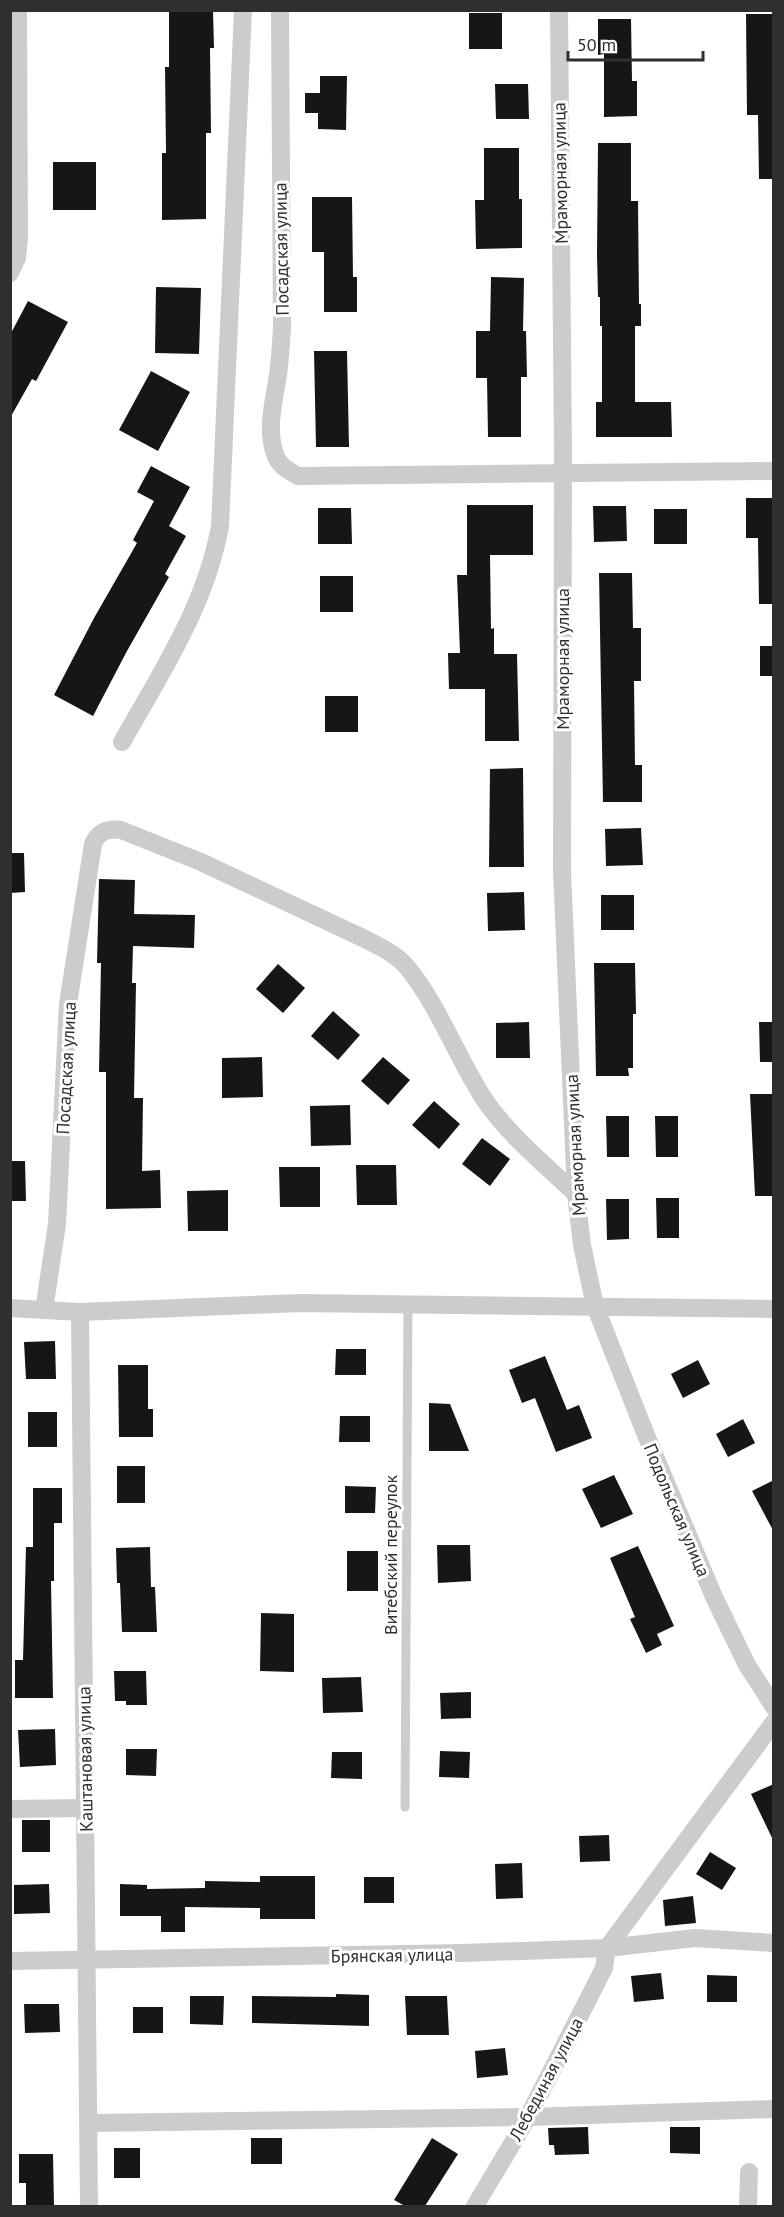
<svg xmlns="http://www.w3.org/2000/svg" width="784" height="2217" font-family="'PT Sans',sans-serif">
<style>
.building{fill:#161616}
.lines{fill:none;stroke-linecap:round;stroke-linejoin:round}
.service{stroke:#ccc;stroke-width:9}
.minor{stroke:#ccc;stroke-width:18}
.labels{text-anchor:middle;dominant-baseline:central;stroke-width:6;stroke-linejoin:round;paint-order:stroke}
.street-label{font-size:18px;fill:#2f2f2f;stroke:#fff}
</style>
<rect width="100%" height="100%" fill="#fff"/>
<g class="building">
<polygon points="169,10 213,10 214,48 210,48 211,133 206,133 206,219 162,220 162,153 166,153 165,67 169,67"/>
<rect x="469" y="13" width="33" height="36"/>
<polygon points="746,14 774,14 774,179 759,179 758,115 747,115"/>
<polygon points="598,19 631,19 632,81 637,81 637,116 604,117 604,54 598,55"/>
<polygon points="320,76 347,76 346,130 318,129 318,113 305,113 305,93 320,93"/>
<polygon points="495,84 528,84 529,119 496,119"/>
<polygon points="598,143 631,143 631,201 638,201 639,304 641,304 641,326 635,326 635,402 671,402 672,437 596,437 596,402 602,402 602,326 600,326 600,297 598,297 597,254"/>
<polygon points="484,148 519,148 519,199 522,199 522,248 476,249 475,200 484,200"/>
<rect x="53" y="162" width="43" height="48"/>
<polygon points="312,197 352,197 353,277 357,277 357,312 324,312 324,252 312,252"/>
<polygon points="491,277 524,278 523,331 526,331 527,377 521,377 521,437 488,437 487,378 476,378 476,331 490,331"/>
<polygon points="156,287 201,288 199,354 155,353"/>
<polygon points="28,301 68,322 36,381 32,379 10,418 10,335"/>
<polygon points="314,351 347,351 349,447 316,447"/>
<polygon points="151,371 190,392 158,451 119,430"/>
<polygon points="151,466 190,487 169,526 186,536 165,574 169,577 127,651 93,716 54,695 94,618 137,543 133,540 154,501 137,492"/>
<polygon points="746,498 774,498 774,604 759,604 758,538 746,538"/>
<polygon points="467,505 533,505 533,555 490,555 491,629 494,628 494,654 517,654 519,741 485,741 485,689 449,689 448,653 460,653 457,575 467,575"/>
<polygon points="593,506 626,506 627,541 594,542"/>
<polygon points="318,508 351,508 352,544 318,544"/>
<rect x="654" y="509" width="33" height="35"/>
<polygon points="599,573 632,573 633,628 641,628 641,681 634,681 635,765 642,765 642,802 603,802"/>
<rect x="320" y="576" width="33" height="36"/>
<rect x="760" y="646" width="14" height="30"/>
<rect x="325" y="696" width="33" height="36"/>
<polygon points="523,768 524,867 489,867 490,769"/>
<polygon points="641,828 643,865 606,866 605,829"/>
<polygon points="10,853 24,853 25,892 10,893"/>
<polygon points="99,879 135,880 134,914 195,915 194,948 133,946 132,983 136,983 134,1098 143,1098 142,1171 160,1170 161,1208 106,1209 106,1072 99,1072 101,963 97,963"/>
<polygon points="524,892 525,930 488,931 487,893"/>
<rect x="601" y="895" width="33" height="35"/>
<polygon points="594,963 635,963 636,1014 633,1014 633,1068 628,1068 629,1076 596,1076"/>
<polygon points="278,964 305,988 283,1013 256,989"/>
<polygon points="333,1011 360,1035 338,1060 311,1036"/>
<polygon points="529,1022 530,1058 496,1058 496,1023"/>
<polygon points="759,1022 774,1022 774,1062 760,1062"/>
<polygon points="262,1057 263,1097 222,1098 222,1058"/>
<polygon points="383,1057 410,1080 388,1105 361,1081"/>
<polygon points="750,1094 774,1094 774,1196 755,1196"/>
<polygon points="434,1101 460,1124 439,1149 412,1125"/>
<polygon points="350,1105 351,1145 311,1146 310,1106"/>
<polygon points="606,1116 629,1116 629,1157 607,1157"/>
<polygon points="655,1116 678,1116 678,1157 656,1157"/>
<polygon points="482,1138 510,1159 490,1186 462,1164"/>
<polygon points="10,1161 25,1161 26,1201 10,1201"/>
<polygon points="356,1165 396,1165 397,1205 357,1205"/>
<polygon points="279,1167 320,1167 320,1207 280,1207"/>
<polygon points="228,1190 228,1231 188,1231 187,1191"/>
<polygon points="656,1198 679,1198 679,1238 657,1238"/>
<polygon points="606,1199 629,1199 629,1239 607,1240"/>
<polygon points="55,1341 56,1379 26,1379 24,1342"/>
<polygon points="336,1349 366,1349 366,1375 335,1375"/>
<polygon points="545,1356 567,1410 579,1405 592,1438 556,1452 535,1398 522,1403 509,1370"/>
<polygon points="698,1360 710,1384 683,1398 671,1374"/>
<polygon points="118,1365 148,1365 148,1409 153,1409 153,1437 119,1437"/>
<polygon points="429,1403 450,1404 469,1451 429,1451"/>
<rect x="28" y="1412" width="29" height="35"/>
<polygon points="340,1416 370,1416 370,1442 339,1442"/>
<polygon points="743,1419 755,1443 728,1457 716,1434"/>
<rect x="117" y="1466" width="28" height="37"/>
<polygon points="614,1475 633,1514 601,1528 582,1489"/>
<polygon points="774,1480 774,1532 752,1491"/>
<polygon points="345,1486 376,1487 375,1513 345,1513"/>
<polygon points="33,1488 62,1488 62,1523 54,1523 54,1581 51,1581 53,1698 15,1698 15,1660 23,1660 26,1547 33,1547"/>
<polygon points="437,1545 470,1545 471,1581 438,1583"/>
<polygon points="638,1546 674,1626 657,1634 662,1645 646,1653 630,1619 635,1617 610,1558"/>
<polygon points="150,1547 151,1587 155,1587 157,1632 122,1632 120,1583 117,1583 116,1548"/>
<rect x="347" y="1551" width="31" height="40"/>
<polygon points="261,1613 294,1614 294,1672 260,1671"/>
<polygon points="114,1671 146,1671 147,1705 126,1705 126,1701 115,1701"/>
<polygon points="361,1677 363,1712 323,1713 322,1678"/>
<polygon points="471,1692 471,1718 441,1719 440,1693"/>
<polygon points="55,1729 56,1765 20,1767 18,1730"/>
<polygon points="126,1749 157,1749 156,1776 126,1775"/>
<polygon points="440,1751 470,1752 469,1778 439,1777"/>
<polygon points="332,1752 362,1752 362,1779 331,1778"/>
<polygon points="774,1784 774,1842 751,1794"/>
<rect x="22" y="1820" width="28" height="32"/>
<polygon points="609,1835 610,1861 580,1862 579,1836"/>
<polygon points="710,1852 736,1868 722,1890 696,1874"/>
<polygon points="522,1863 523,1898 496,1899 495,1864"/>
<polygon points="260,1876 315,1876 315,1919 260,1919 260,1908 185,1907 185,1932 161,1932 161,1916 120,1916 120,1884 147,1885 147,1889 205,1888 205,1881 260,1882"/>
<rect x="364" y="1877" width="30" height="26"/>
<polygon points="49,1884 50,1913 14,1914 14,1885"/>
<polygon points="693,1896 696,1923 665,1926 663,1900"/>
<polygon points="661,1973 664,1999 634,2002 631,1976"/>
<polygon points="707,1975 737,1976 737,2002 707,2002"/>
<polygon points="336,1994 369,1995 369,2026 252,2023 252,1996 336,1997"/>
<polygon points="190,1996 224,1996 223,2025 190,2024"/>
<polygon points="405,1996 447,1996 449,2035 407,2035"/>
<polygon points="24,2004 59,2004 60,2032 25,2033"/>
<rect x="133" y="2007" width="30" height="26"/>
<polygon points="505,2048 508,2075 477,2078 475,2051"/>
<polygon points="588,2127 589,2154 555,2155 554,2145 549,2145 548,2128"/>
<polygon points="670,2127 700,2127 700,2154 670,2153"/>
<rect x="251" y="2138" width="31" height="26"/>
<polygon points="432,2138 458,2154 425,2206 405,2206 394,2200"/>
<rect x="114" y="2148" width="26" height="30"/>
<polygon points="19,2154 53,2154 54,2206 26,2206 26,2183 19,2183"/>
</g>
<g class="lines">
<polyline class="service" points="405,1807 408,1304"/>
<g class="minor">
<path d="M280 10 282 329C281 344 280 360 278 375 274 401 266 429 275 454 278 465 288 470 298 476L774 471"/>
<polyline points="559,10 563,453 562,871 576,1194 582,1245 595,1306 646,1435 714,1597 747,1665 774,1707"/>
<polyline points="10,273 17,258 19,239 18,10"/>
<path d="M122 742C161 673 206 605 220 526L243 10"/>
<polyline points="10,1308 80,1312 300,1303 774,1309"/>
<path d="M44 1310 57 1224 68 1004 93 844C99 831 108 828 121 830L201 862 365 939C380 947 396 954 407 967 439 1006 458 1060 486 1102 511 1137 545 1165 576 1194"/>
<polyline points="80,1312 89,2206"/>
<polyline points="10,1809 86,1808"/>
<polyline points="10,1961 463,1953 607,1948 695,1938 774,1943"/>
<polyline points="89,2123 528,2117 774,2109"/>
<polyline points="475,2206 528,2117 604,1968 607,1948 774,1722"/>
<polyline points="748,2206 749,2172"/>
</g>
</g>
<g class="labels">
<g class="street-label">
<text transform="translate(560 173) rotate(-91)">Мраморная улица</text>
<text transform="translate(281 249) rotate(-91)">Посадская улица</text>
<text transform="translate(562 659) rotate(-90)">Мраморная улица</text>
<text transform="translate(66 1068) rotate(-87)">Посадская улица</text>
<text transform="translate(575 1145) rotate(-93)">Мраморная улица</text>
<text transform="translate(677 1510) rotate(67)">Подольская улица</text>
<text transform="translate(390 1555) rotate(-90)">Витебский переулок</text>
<text transform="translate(85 1759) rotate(-91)">Каштановая улица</text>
<text transform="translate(392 1955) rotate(-1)">Брянская улица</text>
<text transform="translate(546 2079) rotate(-62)">Лебединая улица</text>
</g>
</g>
<rect width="784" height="2217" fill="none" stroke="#2f2f2f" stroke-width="24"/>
<path d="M568 51v9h135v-9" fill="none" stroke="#2f2f2f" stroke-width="3"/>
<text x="577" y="51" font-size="18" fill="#2f2f2f" stroke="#ffffff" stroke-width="4.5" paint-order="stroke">50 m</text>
</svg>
